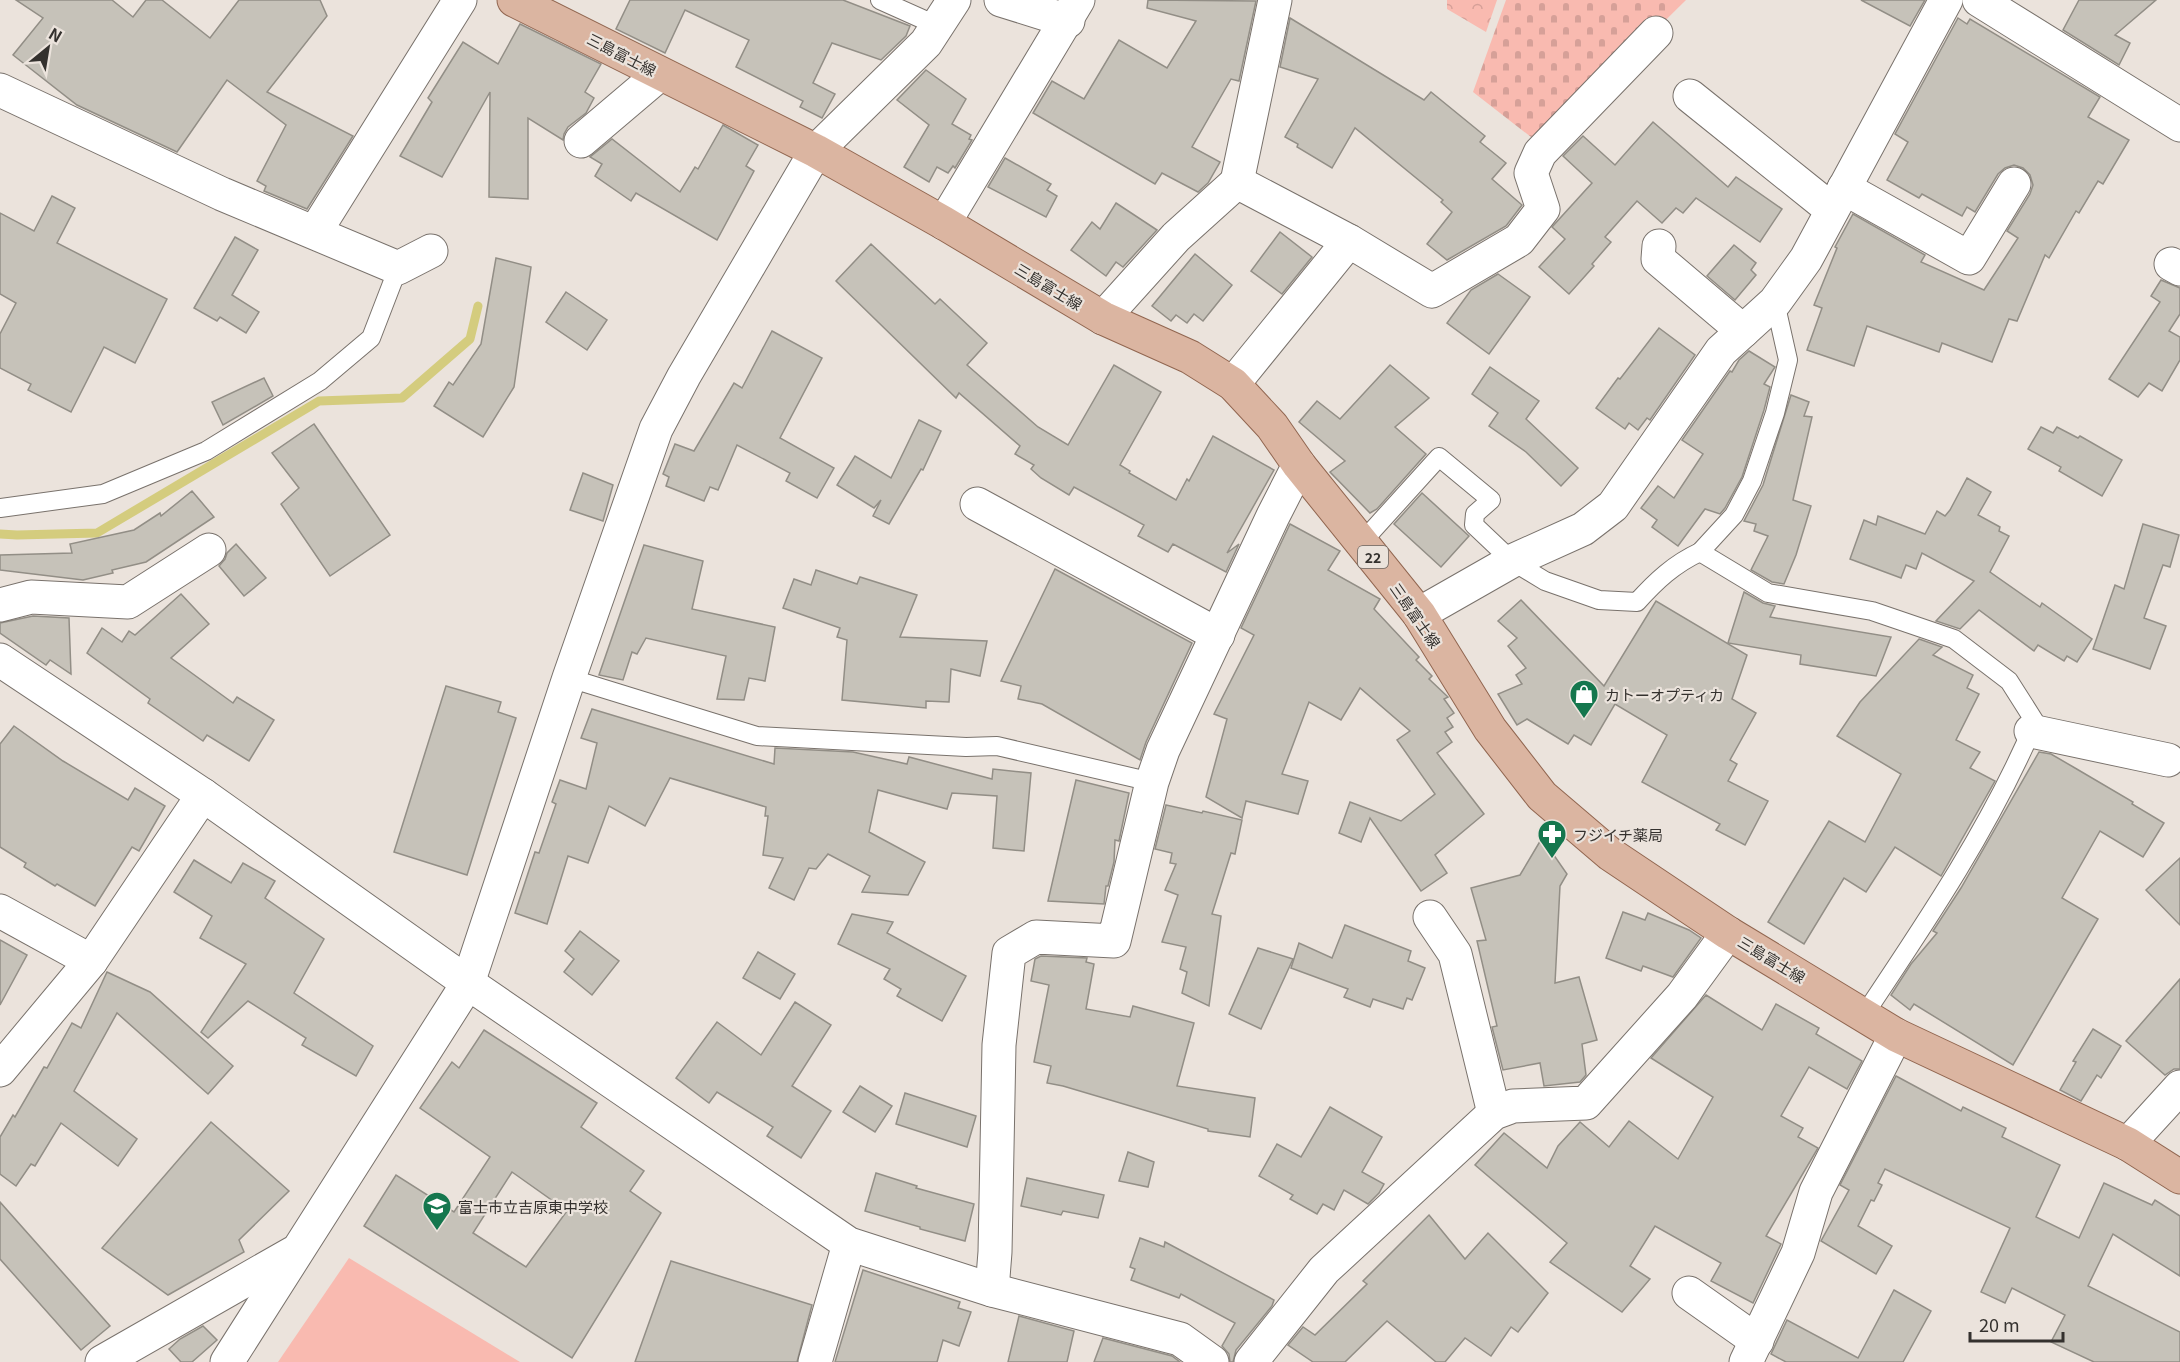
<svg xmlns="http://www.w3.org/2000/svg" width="2180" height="1362" font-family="Georgia,'Noto Sans JP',serif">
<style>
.green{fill:#f9bab0}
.forest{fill:url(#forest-crowns)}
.cemetery{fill:url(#cemetery-stones)}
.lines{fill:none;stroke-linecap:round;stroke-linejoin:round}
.stream{stroke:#d4cc7e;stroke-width:9}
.building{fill:#c6c2b9;stroke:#928e86;stroke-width:1.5;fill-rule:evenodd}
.lane-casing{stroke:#79726c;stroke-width:20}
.street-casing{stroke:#79726c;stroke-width:35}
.primary-casing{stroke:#916650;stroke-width:35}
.lane{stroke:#fff;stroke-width:18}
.street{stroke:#fff;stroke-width:33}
.primary{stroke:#dbb5a1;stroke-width:33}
.labels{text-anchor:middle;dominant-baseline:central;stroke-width:4.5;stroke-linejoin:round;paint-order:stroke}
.shield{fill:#ebe3dc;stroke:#6b6662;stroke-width:1.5}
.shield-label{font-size:14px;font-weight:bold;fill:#34312e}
.street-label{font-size:15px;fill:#34312e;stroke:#ebe3dc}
.poi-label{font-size:15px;fill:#34312e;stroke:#ebe3dc;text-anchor:start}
</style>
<defs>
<pattern id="forest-crowns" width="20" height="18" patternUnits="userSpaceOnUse" patternTransform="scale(1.5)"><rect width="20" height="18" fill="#f9bab0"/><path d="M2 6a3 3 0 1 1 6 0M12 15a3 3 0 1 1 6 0" fill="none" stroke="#d6a098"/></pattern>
<pattern id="cemetery-stones" width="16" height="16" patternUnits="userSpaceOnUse" patternTransform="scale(1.5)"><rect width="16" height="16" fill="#f9bab0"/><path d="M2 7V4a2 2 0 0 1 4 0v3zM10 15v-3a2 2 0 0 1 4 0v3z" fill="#d6a098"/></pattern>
</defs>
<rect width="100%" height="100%" fill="#ebe3dc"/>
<polygon class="green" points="349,1258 520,1362 278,1362"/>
<polygon class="forest" points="1447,0 1497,0 1486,32 1447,9"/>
<polygon class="cemetery" points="1506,0 1686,0 1540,144 1473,92"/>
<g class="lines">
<polyline class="stream" points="0,534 17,535 97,533 319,401 402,398 470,339 478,306"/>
</g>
<g class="building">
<polygon points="16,0 112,0 133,17 146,0 162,0 210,38 239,0 320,0 327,16 267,92 353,136 307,209 264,191 266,186 257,181 286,125 227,80 177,152 77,105 13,55 43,18"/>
<polygon points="630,0 843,0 910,26 906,36 881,60 832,43 813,83 835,94 822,118 800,107 803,101 736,67 749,40 685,10 665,53 616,29"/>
<polygon points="1148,0 1256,1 1239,81 1231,79 1192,147 1220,162 1208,183 1198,192 1162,173 1155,184 1033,113 1052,81 1084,99 1119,40 1167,68 1196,21 1147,8"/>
<polygon points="1861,0 1925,0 1910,26"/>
<polygon points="2079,0 2156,0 2115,35 2130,43 2119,65 2063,30"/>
<polygon points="1290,18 1424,100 1431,92 1485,136 1480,142 1506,163 1492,179 1522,205 1506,226 1447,260 1427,244 1452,212 1441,202 1443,200 1355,128 1332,168 1297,147 1298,144 1285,137 1318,79 1280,67"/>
<polygon points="1958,18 1967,24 1970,19 2100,97 2088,117 2129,140 2103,184 2098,181 2079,213 2076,211 2049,258 2045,255 2017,321 2009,319 1992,362 1942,343 1939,352 1867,326 1854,366 1807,350 1822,308 1814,305 1837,248 1835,247 1853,214 1925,255 1921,262 1984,290 2018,238 2007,231 2030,194 2033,185 2030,175 2023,168 2014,165 2005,168 1998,174 1975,212 1967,207 1962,216 1922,194 1919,198 1887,180 1908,142 1895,134"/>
<polygon points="520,24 601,64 585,92 594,98 586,113 568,127 564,134 563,140 528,118 528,199 489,197 490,92 442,177 400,156 432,102 428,98 463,42 498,64"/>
<polygon points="926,70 966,99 952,124 971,135 969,139 972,140 955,168 953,166 948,173 937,167 929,182 904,167 929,125 897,100"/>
<polygon points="1653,122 1728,187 1736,177 1782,209 1760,242 1696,198 1683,213 1676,208 1662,223 1637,201 1605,237 1611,242 1592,264 1594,266 1569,294 1539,267 1565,239 1552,227 1592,183 1563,156 1583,136 1615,165"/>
<polygon points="723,125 758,145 746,166 754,171 717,240 636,193 631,201 595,176 602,164 590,157 612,139 680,192 695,167 698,169"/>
<polygon points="1005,158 1051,184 1047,190 1057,196 1046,217 988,187"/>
<polygon points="52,196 75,208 57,243 167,299 135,363 104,347 71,412 28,390 31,384 0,368 0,334 16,303 0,294 0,213 34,231"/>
<polygon points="1116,203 1157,230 1123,267 1116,262 1106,276 1071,250 1092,222 1100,229"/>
<polygon points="1280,232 1312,257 1282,294 1251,271"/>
<polygon points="235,237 258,250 232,295 259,312 246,333 220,317 217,321 194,308"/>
<polygon points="871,244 935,304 940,299 987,343 967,365 1038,427 1068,445 1114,365 1161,392 1120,465 1130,471 1129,473 1176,500 1187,479 1189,481 1213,436 1274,470 1227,553 1239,544 1226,572 1173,544 1168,552 1138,536 1144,525 1074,487 1069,495 1041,478 1031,469 1034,465 1015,454 1020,446 959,393 956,398 836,281"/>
<polygon points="1734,245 1756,263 1751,270 1756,275 1735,300 1707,276"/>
<polygon points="1195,254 1232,285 1203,321 1194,314 1187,323 1176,315 1171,321 1152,306"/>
<polygon points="496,258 531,267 514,387 483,437 434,406 449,382 453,385 481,344"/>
<polygon points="1498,274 1530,297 1489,354 1447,323 1471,290"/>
<polygon points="2161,280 2180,288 2180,314 2169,331 2180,337 2180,360 2162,391 2149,383 2138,397 2109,379 2160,302 2151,296"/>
<polygon points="566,292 607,320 587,350 546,322"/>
<polygon points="1659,328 1695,355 1650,420 1647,418 1638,430 1629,423 1625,429 1596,408 1618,378 1620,379"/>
<polygon points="772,331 822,358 780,438 834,468 817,498 786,481 790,473 737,445 718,490 710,487 704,501 666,486 669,477 663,474 675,444 694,451 734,383 742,388"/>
<polygon points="1749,351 1775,367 1764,384 1770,387 1764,410 1742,477 1725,508 1720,514 1705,509 1678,546 1652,527 1657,520 1641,508 1658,486 1674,498 1703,454 1682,440 1730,371 1732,372 1739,360"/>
<polygon points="1390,365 1429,398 1395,427 1426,454 1377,509 1370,513 1330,472 1345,461 1299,422 1317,401 1340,419"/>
<polygon points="1490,367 1539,401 1526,419 1578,468 1561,486 1526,452 1489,426 1498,413 1472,394"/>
<polygon points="264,378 273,396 223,425 212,402"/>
<polygon points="1791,395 1809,402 1804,416 1812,417 1793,500 1811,506 1796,555 1784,584 1772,582 1751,570 1768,536 1754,531 1756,524 1744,521 1763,485"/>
<polygon points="919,420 941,431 923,470 921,469 889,524 873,516 881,500 874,508 837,485 855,456 891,478"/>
<polygon points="314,424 390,535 330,576 281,504 299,488 272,453"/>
<polygon points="2041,427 2053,433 2057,427 2078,438 2080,436 2122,460 2102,496 2059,471 2061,467 2028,449"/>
<polygon points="583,473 613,485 603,521 570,510"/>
<polygon points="1967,478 1991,492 1978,515 2000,527 1999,531 2009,536 1990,572 2040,607 2042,603 2092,639 2077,662 2067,656 2064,661 2038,645 2034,651 1979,610 1960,629 1936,621 1974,581 1922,553 1916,569 1906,565 1901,578 1850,559 1864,520 1876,525 1878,516 1925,534 1937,511 1945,516 1950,510"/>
<polygon points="192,491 214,517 146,562 112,570 113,573 83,580 0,570 0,555 72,553 70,544 134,530 160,513 161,516"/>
<polygon points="1422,493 1469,536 1441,567 1394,524"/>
<polygon points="1290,524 1340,551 1328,570 1380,599 1374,609 1419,657 1416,660 1432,676 1429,679 1448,697 1444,699 1454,713 1447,718 1453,727 1445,732 1452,742 1437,753 1484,814 1435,855 1447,873 1421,891 1370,818 1361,842 1339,833 1350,802 1401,821 1435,794 1397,740 1410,731 1360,688 1341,720 1309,702 1282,774 1308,781 1298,814 1246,801 1242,818 1206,797 1227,719 1214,714 1254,635 1241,628"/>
<polygon points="2143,524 2179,535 2170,567 2163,565 2144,618 2166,626 2150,669 2093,649 2115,585 2124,589"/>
<polygon points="236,544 266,578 244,596 219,566 225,559 227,553"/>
<polygon points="644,545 703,561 692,609 775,627 765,681 749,678 744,700 717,699 726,656 646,638 637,654 632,652 623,680 599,675"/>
<polygon points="1055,569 1192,643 1146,742 1140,760 1042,704 1018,699 1021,686 1001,681"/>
<polygon points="816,570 857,584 860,577 917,595 900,637 987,641 980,676 951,669 949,702 926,701 926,708 842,700 847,640 837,637 840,628 783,608 794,579 811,585"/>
<polygon points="1744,592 1763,603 1775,606 1770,617 1891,637 1876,676 1800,664 1801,655 1728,643"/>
<polygon points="181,594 209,624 171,658 233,703 237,697 274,720 249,761 207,735 203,741 148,703 150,699 87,653 102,628 122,642 129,631 135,635"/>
<polygon points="1521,600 1604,686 1656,601 1747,655 1732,699 1756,713 1730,760 1737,764 1728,781 1768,801 1745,845 1716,830 1720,824 1642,782 1667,735 1615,704 1591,745 1574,735 1568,744 1527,719 1517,725 1498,694 1522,684 1516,675 1526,668 1508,646 1517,638 1498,621"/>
<polygon points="33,616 69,618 71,674 50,660 46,665 0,633 0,623"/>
<polygon points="1919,639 1942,647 1933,655 1973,675 1967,688 1979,694 1956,740 1980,752 1970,768 1995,781 1941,876 1895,847 1866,892 1844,878 1804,944 1768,922 1829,821 1865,842 1901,774 1837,736 1860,702"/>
<polygon points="446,686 501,702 498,712 516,718 467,875 394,852"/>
<polygon points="592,709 774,764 775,748 853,752 907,764 909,757 992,779 993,769 1031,773 1024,851 993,848 997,796 952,793 947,809 878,790 869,832 925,862 908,895 862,892 870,876 828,854 816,869 809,868 794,900 769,888 783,858 763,855 768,816 765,816 766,807 670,778 645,826 609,806 588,863 568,856 547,924 515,913 535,852 539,853 556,804 552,802 560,780 586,789 597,743 581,738"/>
<polygon points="14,726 63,761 128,800 135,788 165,806 139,851 132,847 95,906 57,884 55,886 24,867 26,863 0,847 0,744"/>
<polygon points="2039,752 2051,754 2075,768 2133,802 2132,804 2164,823 2143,857 2100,831 2062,898 2098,919 2013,1065 1914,1004 1910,1010 1891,995 1911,964 1937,933 1933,931 1961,888"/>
<polygon points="1076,780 1129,793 1119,841 1115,840 1114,862 1108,886 1106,886 1104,904 1048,901"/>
<polygon points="1166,805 1202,813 1203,811 1242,820 1235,854 1231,853 1212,914 1221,916 1209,1006 1182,993 1187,972 1180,969 1186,947 1162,942 1178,895 1165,890 1176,864 1170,863 1172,853 1155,849"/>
<polygon points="1542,838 1567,874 1560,886 1555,983 1579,977 1597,1040 1582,1044 1586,1075 1580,1082 1544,1086 1540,1063 1503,1070 1492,1027 1497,1026 1477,941 1486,940 1471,888 1520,875"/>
<polygon points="2180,858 2180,925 2146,890"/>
<polygon points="194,860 231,883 243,863 275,881 265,898 324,939 294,993 373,1046 356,1076 302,1045 306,1038 248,1001 208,1038 201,1032 246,964 200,938 212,916 174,892"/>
<polygon points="1623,912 1645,920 1648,913 1689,930 1701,938 1673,977 1643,966 1641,971 1606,958"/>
<polygon points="852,914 893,922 887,933 966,976 942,1021 897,996 901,989 884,979 890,969 838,944"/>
<polygon points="1345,925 1411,951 1408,961 1425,968 1412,1000 1407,998 1403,1009 1373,999 1370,1007 1344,997 1348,989 1291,968 1299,943 1332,958"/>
<polygon points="580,931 619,961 592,995 564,972 574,959 565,951"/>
<polygon points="0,940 27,955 0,1005"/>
<polygon points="1258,948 1293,959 1261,1029 1229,1014"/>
<polygon points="758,952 795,974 780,999 743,978"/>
<polygon points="1041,956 1087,958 1086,962 1094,964 1086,1009 1130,1017 1133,1006 1194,1023 1177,1086 1255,1098 1250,1137 1208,1131 1208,1129 1063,1086 1047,1083 1051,1066 1034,1062 1049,985 1031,981 1035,959"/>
<polygon points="107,972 150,992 233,1066 208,1094 117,1013 74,1091 137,1139 118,1166 61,1123 35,1166 31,1164 16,1186 0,1174 0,1137 13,1115 15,1117 44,1067 47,1068 72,1023 81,1028"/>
<polygon points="2180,979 2180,1069 2174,1069 2165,1075 2126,1041"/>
<polygon points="1706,995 1762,1030 1776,1004 1819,1028 1816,1034 1862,1061 1847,1089 1809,1067 1781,1116 1803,1128 1798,1137 1818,1148 1766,1236 1781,1244 1753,1303 1711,1281 1721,1263 1655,1226 1630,1266 1650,1279 1622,1312 1550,1262 1567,1243 1475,1165 1504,1133 1547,1168 1558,1146 1580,1122 1609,1147 1629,1121 1678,1159 1713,1097 1651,1058"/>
<polygon points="795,1002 831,1025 792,1086 831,1111 801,1158 767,1136 773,1127 717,1092 709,1103 676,1078 717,1022 761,1055"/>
<polygon points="2093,1029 2121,1046 2101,1078 2097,1075 2081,1101 2060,1090 2076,1062 2073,1061"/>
<path d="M484 1030 597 1103 581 1127 644 1171 630 1191 661 1213 572 1358 364 1226 396 1175 454 1212 490 1157 420 1108 452 1062 459 1068ZM512 1172 567 1211 526 1267 473 1233Z"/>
<polygon points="1896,1076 1961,1111 1963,1107 2006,1128 2002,1137 2060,1165 2036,1217 2079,1238 2104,1183 2152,1205 2155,1200 2180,1216 2180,1276 2113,1234 2088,1286 2180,1332 2180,1362 2094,1362 2051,1342 2065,1315 2012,1288 2005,1303 1981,1292 2010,1228 1885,1169 1878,1183 1882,1185 1874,1201 1871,1200 1858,1226 1892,1246 1876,1274 1821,1241 1849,1190 1840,1185"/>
<polygon points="860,1086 892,1106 875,1132 843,1112"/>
<polygon points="905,1093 976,1116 967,1147 896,1124"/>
<polygon points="1330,1107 1382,1137 1362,1172 1384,1184 1379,1193 1368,1204 1344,1190 1334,1210 1323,1204 1317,1214 1290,1199 1293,1195 1259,1176 1277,1144 1301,1157"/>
<polygon points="211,1122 289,1191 239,1240 244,1252 168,1295 102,1248"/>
<polygon points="1128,1152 1154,1162 1148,1187 1119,1181"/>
<polygon points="876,1173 917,1186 916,1188 974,1204 965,1241 920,1229 920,1227 865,1211"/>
<polygon points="1027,1178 1104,1195 1098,1218 1063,1211 1061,1215 1021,1206"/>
<polygon points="0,1202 110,1326 81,1350 0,1259"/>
<polygon points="1429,1215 1465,1259 1488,1233 1548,1293 1518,1332 1511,1327 1491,1356 1465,1338 1445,1362 1436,1362 1387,1321 1345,1362 1313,1362 1288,1345 1303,1327 1315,1335 1367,1284 1363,1281"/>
<polygon points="1140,1238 1164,1247 1165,1242 1274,1300 1272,1306 1236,1350 1233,1362 1230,1362 1229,1354 1222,1346 1235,1323 1181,1294 1179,1298 1131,1280 1135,1269 1130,1267"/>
<polygon points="671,1261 812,1305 797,1362 635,1362"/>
<polygon points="863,1270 960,1302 958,1308 971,1312 959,1346 943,1340 937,1362 835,1362"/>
<polygon points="1894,1290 1931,1311 1903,1362 1786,1362 1771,1354 1787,1320 1858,1358"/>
<polygon points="1019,1316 1074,1331 1067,1362 1008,1362"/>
<polygon points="203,1326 217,1340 192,1362 181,1362 169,1349 180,1339"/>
<polygon points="1103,1338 1172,1356 1180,1362 1094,1362"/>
</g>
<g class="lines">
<g class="lane-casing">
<g id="lane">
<polyline points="880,0 938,26"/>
<path d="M1775 302 1788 360 1775 413 1752 481 1734 515 1700 552 1768 593 1872 611 1954 639 2009 681 2035 722C1991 826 1927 921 1864 1015"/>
<polyline points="0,508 103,494 206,451 320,381 371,338 398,268"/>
<path d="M1362 542 1439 457 1491 500 1475 514 1474 525 1512 561 1545 581 1599 600 1637 602C1656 581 1674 564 1700 552"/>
<polyline points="569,678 757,736 966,747 997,746 1152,782"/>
</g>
</g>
<g class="street-casing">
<g id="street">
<polyline points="1001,0 1068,21"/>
<polyline points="1979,0 2180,125"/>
<polyline points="0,90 222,194 398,268 431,251"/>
<polyline points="1690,96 1832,210"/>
<polyline points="581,141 660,74"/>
<polyline points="1237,182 1275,0"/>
<polyline points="1844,188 1969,258 2014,184"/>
<polyline points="944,223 1078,0"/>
<polyline points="315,232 460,0"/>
<polyline points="1659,246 1658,259 1743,331"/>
<polyline points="2171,264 2180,269"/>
<polyline points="1103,318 1176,237 1237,182 1349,241 1432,291 1519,240 1543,209 1531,173 1540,153 1656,33"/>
<polyline points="1233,384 1349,241"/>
<polyline points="977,504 1218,635"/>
<polyline points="0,605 31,597 128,602 209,550"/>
<polyline points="1419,614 1512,561 1583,529 1613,506 1721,351 1775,302 1806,259 1946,0"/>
<polyline points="0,660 203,795 468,983 849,1244 992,1290 1180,1339 1212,1362"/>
<polyline points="2031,731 2168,760"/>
<polyline points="0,911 91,961"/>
<polyline points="1430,917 1455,954 1494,1113"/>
<polyline points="0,1070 91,961 203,795"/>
<polyline points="2128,1144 2180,1087"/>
<polyline points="992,1290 995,1252 999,1045 1009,953 1036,937 1114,941 1152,782 1163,750 1273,516 1299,465"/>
<polyline points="1689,1293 1757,1341"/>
<polyline points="102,1362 293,1253"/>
<polyline points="227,1362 468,983 569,678 656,429 684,376 816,151 926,43 954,0"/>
<polyline points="815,1362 849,1244"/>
<polyline points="1251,1362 1324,1270 1494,1113 1513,1106 1586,1103 1682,996 1728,933"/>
<polyline points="1746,1362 1798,1253 1816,1192 1896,1035"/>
</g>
</g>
<g class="primary-casing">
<polyline id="primary" points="514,0 816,151 944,223 1103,318 1190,357 1233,384 1272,426 1299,465 1419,614 1490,729 1542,796 1610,854 1728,933 1896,1035 2128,1144 2180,1177"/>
</g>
<use href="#lane" class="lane"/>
<use href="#street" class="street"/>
<use href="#primary" class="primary"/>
</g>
<defs>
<g id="shop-pin" transform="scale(1.5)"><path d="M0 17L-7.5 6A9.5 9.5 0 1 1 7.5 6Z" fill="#15774e" stroke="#ebe3dc"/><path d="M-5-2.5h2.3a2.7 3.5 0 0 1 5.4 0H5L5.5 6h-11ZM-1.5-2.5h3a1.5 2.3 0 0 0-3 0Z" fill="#fff"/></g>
<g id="pharmacy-pin" transform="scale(1.5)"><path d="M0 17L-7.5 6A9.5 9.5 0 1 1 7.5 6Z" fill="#15774e" stroke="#ebe3dc"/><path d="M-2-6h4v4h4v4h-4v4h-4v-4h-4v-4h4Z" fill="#fff"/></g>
<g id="school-pin" transform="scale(1.5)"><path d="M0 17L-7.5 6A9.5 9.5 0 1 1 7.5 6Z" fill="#15774e" stroke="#ebe3dc"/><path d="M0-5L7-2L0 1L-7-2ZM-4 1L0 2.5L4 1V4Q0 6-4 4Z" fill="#fff"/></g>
</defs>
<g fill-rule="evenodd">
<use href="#shop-pin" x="1584" y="694"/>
<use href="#pharmacy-pin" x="1552" y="834"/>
<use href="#school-pin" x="437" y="1206"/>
</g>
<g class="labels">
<rect class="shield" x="1358" y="546" width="30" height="22" rx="4.5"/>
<g class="shield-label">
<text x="1373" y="557">22</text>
</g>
<g class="street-label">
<text transform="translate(622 54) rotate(27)">三島富士線</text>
<text transform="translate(1049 286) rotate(31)">三島富士線</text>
<text transform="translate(1416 615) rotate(55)">三島富士線</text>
<text transform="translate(1772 959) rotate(31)">三島富士線</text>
</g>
<g class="poi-label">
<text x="1605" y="694">カトーオプティカ</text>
<text x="1573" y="834">フジイチ薬局</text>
<text x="458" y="1206">富士市立吉原東中学校</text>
</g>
</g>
<g transform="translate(48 48) rotate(30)" stroke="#ebe3dc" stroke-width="4.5" paint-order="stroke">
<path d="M0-4.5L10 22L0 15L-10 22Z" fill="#34312e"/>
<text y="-9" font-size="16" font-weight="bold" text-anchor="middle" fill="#34312e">N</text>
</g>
<path d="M1970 1332v9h93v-9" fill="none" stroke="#34312e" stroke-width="3"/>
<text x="1979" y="1332" font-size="18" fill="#34312e" stroke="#ebe3dc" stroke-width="4.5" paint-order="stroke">20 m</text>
</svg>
